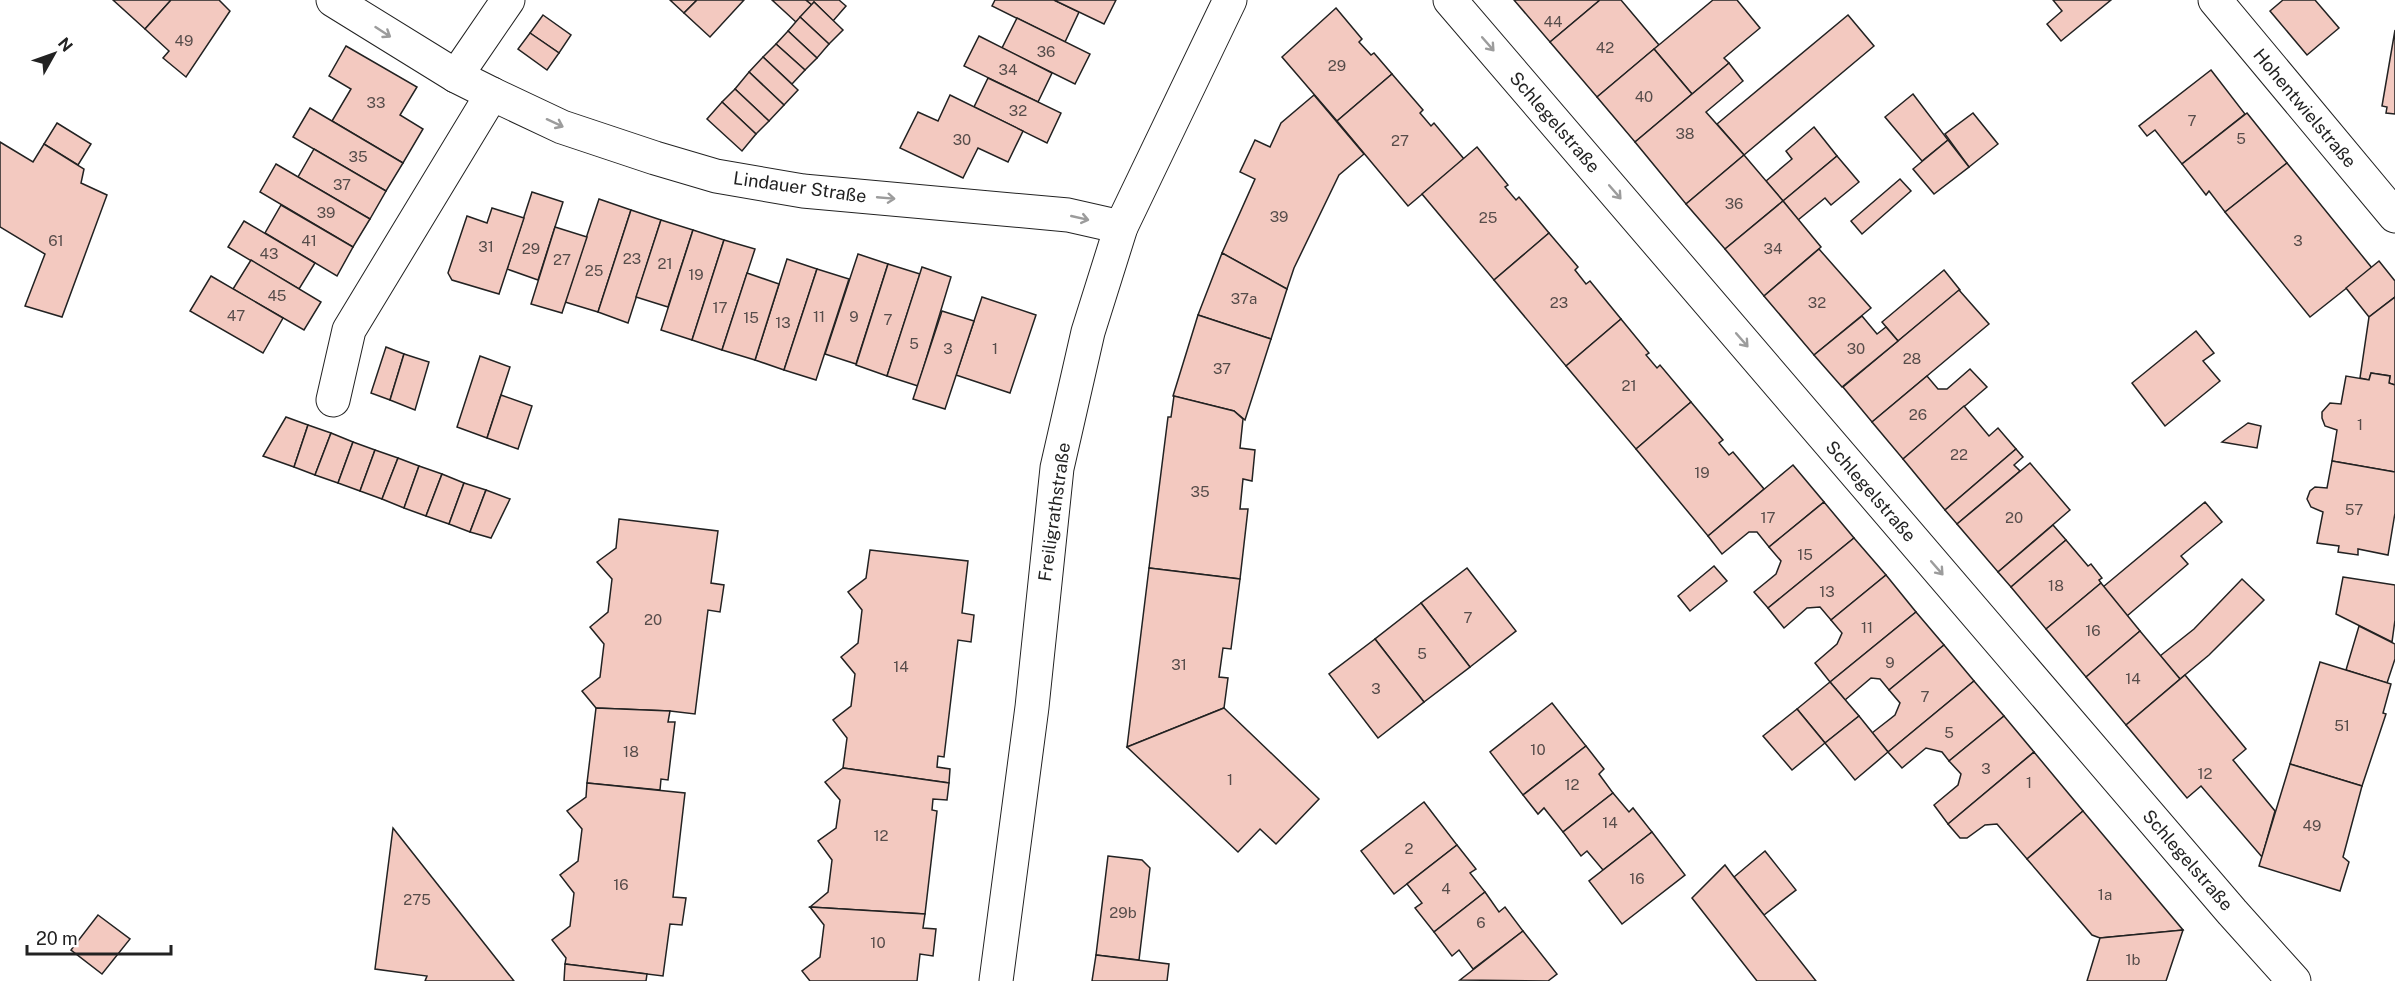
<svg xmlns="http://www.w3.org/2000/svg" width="2395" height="981" font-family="'Public Sans',sans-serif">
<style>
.building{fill:#f3c9c0;stroke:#222;stroke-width:1.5}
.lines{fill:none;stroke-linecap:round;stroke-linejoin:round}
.minor-casing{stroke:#222;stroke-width:35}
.minor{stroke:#fff;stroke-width:33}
.oneway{stroke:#9c9c9c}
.labels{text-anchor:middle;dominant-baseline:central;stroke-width:4.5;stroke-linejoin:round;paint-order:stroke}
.number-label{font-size:15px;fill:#564c4a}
.street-label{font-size:18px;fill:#222;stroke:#fff}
</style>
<rect width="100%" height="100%" fill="#fff"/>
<g class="building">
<polygon points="113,0 171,0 145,29"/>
<polygon points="171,0 219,0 230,11 186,77 163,58 169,51 145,29"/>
<polygon points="670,0 697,0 684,13"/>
<polygon points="697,0 744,0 710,37 684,13"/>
<polygon points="772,0 806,0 812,5 796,22"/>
<polygon points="806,0 839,0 846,6 833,21 814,2 812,5"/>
<polygon points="995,0 1054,0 1079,12 1065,42 992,6"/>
<polygon points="1054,0 1116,0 1104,24"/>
<polygon points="1514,0 1600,0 1550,42"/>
<polygon points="1600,0 1621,0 1659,45 1597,97 1550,42"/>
<polygon points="1713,0 1737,0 1760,28 1724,58 1729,63 1692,94 1654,49"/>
<polygon points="2053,0 2111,0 2061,41 2047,24 2062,11"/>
<polygon points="2283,0 2315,0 2339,28 2307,55 2270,11"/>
<polygon points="814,2 843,30 829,44 800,17"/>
<polygon points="1336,8 1362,39 1359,42 1371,55 1374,53 1392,74 1337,121 1282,57"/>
<polygon points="543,15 571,35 559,53 530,33"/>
<polygon points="1848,15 1874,46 1744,155 1717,124"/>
<polygon points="800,17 829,44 817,58 788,31"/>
<polygon points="1017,18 1090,54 1075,84 1002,48"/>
<polygon points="2395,30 2395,114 2386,113 2387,107 2382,106"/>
<polygon points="788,31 817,58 805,70 776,44"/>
<polygon points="530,33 559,53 547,70 518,49"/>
<polygon points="979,36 1052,73 1038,102 964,66"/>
<polygon points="776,44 805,70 792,84 763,57"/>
<polygon points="346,46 417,87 400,115 423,129 403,163 332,121 351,89 329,76"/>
<polygon points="1654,49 1692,94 1635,142 1597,97"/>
<polygon points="763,57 798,90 784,105 749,72"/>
<polygon points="1729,63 1743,81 1706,112 1744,155 1686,204 1635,142"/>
<polygon points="2211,70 2245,114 2182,164 2155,130 2147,136 2139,126"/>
<polygon points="749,72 784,105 769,121 735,89"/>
<polygon points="1392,74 1423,110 1420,113 1431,126 1434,123 1464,159 1408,206 1337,121"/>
<polygon points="988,78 1061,113 1047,143 974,107"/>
<polygon points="735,89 769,121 756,134 722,102"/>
<polygon points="1913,94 1948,140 1922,161 1885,117"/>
<polygon points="950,95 1023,131 1008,162 978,148 963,178 900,148 918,112 938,121"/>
<polygon points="1314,95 1364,154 1339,175 1294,268 1287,289 1222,253 1255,179 1240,172 1255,140 1270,147 1281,123"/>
<polygon points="722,102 756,134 742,151 707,119"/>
<polygon points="310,108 403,163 386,191 293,137"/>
<polygon points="1973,113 1998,144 1969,167 1945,134"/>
<polygon points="2247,113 2287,163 2225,212 2209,191 2206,195 2182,164"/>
<polygon points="57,123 91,144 78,165 44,144"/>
<polygon points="1814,127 1837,156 1783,201 1766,181 1792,159 1786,151"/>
<polygon points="1948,140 1969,167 1934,194 1913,169"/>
<polygon points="0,142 33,162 44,144 84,169 81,183 107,195 62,317 25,306 45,254 0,227"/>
<polygon points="1477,147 1508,185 1505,187 1516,200 1519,197 1549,233 1494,280 1422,194"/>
<polygon points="314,149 386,191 370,219 298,177"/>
<polygon points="1744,155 1783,201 1725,249 1686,204"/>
<polygon points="1837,156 1859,182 1831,205 1825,198 1798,220 1783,201"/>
<polygon points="2287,163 2372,268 2310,317 2225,212"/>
<polygon points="276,164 370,219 353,247 260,192"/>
<polygon points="1900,179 1911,191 1862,234 1851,221"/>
<polygon points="532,192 563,202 538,280 507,269"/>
<polygon points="599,199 631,210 598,312 565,302"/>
<polygon points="1783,201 1821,247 1764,296 1725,249"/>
<polygon points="281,205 353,247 337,276 265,233"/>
<polygon points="492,208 524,218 499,294 452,280 448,273 467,216 487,223"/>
<polygon points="631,210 661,220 628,323 598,312"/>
<polygon points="661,220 693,230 668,307 636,297"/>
<polygon points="244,221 315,263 299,289 228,247"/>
<polygon points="555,227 587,237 562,313 531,304"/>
<polygon points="693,230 724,240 692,340 661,330"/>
<polygon points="1549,233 1578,267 1575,270 1586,284 1590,281 1621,319 1566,366 1494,280"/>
<polygon points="724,240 755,249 722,350 692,340"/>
<polygon points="1819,249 1871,308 1814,355 1764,296"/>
<polygon points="1222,253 1287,289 1271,339 1198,315"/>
<polygon points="858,254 888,264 856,364 825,354"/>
<polygon points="787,259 817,269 784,370 755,360"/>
<polygon points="251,260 321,302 304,330 233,289"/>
<polygon points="2379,261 2395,281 2395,297 2369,317 2346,288"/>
<polygon points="888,264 920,274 887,376 856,365"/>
<polygon points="922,267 951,277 918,386 887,376"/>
<polygon points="817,269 849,279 816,380 784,370"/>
<polygon points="1944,270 1960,290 1898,341 1882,322"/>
<polygon points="747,273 779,284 755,360 722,350"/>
<polygon points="211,276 283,318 263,353 190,311"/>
<polygon points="1959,290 1989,324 1872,422 1843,387"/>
<polygon points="982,297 1036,315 1010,393 956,375"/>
<polygon points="2395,297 2395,385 2389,383 2390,376 2371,373 2369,380 2360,378 2369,317"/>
<polygon points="942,311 974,321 945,409 913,399"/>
<polygon points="1198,315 1271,339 1245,420 1234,411 1173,396"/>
<polygon points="1862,316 1877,334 1886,327 1898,341 1842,387 1814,355"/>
<polygon points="1621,319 1649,353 1646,355 1657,368 1660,365 1691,402 1636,449 1566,366"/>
<polygon points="2196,331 2214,353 2203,361 2220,381 2165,426 2132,383"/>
<polygon points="386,347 404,354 390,400 371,393"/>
<polygon points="404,354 429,362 415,410 390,400"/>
<polygon points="480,356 510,367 487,438 457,427"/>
<polygon points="1970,369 1987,387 1903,459 1872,422 1927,376 1938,389 1947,389"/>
<polygon points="2371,373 2390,376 2389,383 2395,385 2395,472 2332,461 2337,430 2325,426 2322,418 2322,412 2330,403 2341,404 2346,376 2369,380"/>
<polygon points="501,395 532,406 518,449 487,438"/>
<polygon points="1174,396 1234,411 1243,419 1240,448 1255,450 1252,481 1243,479 1240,509 1248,509 1240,579 1149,568 1168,417 1171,417"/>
<polygon points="1691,402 1723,440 1719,443 1729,455 1733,452 1764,489 1708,536 1636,449"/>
<polygon points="1964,406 1989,436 1998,428 2016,449 1945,510 1903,459"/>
<polygon points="286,417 308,425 294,467 263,456"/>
<polygon points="2248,423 2261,426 2257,448 2222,442"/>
<polygon points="308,425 331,433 315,475 294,467"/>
<polygon points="331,433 353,442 338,483 315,475"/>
<polygon points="353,442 375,450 360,491 338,483"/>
<polygon points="2016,449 2023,457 2014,465 2020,471 1957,524 1945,510"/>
<polygon points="375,450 398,458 382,499 360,491"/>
<polygon points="398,458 419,466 404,508 382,499"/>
<polygon points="2332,461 2395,472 2395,513 2388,555 2358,549 2358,555 2338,552 2339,546 2317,543 2323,512 2311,507 2307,499 2310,491 2315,487 2327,488"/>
<polygon points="2030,463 2070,510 1998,572 1957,524"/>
<polygon points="1793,465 1824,502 1769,547 1757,532 1749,532 1722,554 1708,536"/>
<polygon points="419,466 442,474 426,516 404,508"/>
<polygon points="442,474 464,483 449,524 426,516"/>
<polygon points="464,483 486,490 470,532 449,524"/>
<polygon points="486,490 510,499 491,538 470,532"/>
<polygon points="1824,502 1854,538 1768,608 1754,592 1776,574 1781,561 1769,547"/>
<polygon points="2205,502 2222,522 2181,556 2188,564 2127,616 2103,587"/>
<polygon points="619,519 718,531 711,583 724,585 720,612 708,610 695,714 670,711 596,708 582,691 600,677 604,644 590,627 608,612 612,579 597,562 616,548"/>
<polygon points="2053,525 2066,540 2011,587 1998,572"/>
<polygon points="1854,538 1886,575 1831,620 1820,607 1807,608 1784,628 1768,608"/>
<polygon points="2066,540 2088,566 2091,564 2102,578 2099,580 2101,583 2046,629 2011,587"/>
<polygon points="870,550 968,561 962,613 974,615 971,642 958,640 944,757 938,756 937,767 950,769 949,783 843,768 847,738 833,720 851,706 855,674 841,657 858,643 862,610 848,592 866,578"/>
<polygon points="1714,566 1727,581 1690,611 1678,596"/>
<polygon points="1149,568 1240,579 1231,649 1223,648 1219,677 1228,678 1224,708 1127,747"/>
<polygon points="1467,568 1516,631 1470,667 1421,603"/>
<polygon points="1886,575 1916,612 1830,682 1815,663 1837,644 1842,633 1831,620"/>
<polygon points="2343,577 2395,585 2395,620 2392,642 2336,614"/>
<polygon points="2242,579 2264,600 2209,655 2180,679 2160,656 2194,629"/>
<polygon points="2101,583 2140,631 2086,677 2046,629"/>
<polygon points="1421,603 1470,667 1424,702 1375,639"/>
<polygon points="1916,612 1944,645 1889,690 1880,679 1871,678 1845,700 1830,682"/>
<polygon points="2359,626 2395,644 2395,659 2387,683 2346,670"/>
<polygon points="2140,631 2180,679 2126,725 2086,677"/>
<polygon points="1375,639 1424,702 1378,738 1329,674"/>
<polygon points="1944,645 1974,681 1888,752 1872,733 1895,715 1900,703 1889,690"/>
<polygon points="2320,662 2391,684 2383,713 2386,714 2362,786 2290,764"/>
<polygon points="2185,675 2246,749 2233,760 2275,811 2262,857 2201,786 2187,798 2126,725"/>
<polygon points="1974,681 2004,716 1949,761 1942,752 1926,748 1902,768 1888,752"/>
<polygon points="1830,682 1859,716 1825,743 1797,709"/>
<polygon points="1552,703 1586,746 1523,795 1490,752"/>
<polygon points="596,708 670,711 668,722 675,722 668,780 661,779 660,790 587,783"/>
<polygon points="1224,708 1319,799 1276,844 1260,829 1238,852 1127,747"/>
<polygon points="1797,709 1825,743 1792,770 1763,736"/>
<polygon points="1859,716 1888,752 1855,780 1825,743"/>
<polygon points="2004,716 2034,752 1948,824 1934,805 1958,785 1961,774 1949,761"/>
<polygon points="1586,746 1604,769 1599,774 1613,793 1563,832 1544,808 1538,814 1523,795"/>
<polygon points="2034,752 2083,811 2027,859 1997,824 1985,825 1967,838 1960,838 1948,824"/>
<polygon points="2290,764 2362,786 2343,857 2349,862 2340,891 2259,866"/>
<polygon points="843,768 949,783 947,800 933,799 932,810 937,811 925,914 810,907 828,892 832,860 818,841 836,828 840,800 825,782"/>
<polygon points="587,783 685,793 673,897 686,898 682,925 670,924 663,976 565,964 566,958 552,940 570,926 574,893 560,875 578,861 582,829 567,811 586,797"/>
<polygon points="1613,793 1629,812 1633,808 1652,832 1603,870 1587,851 1581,856 1563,832"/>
<polygon points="1424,802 1457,845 1394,894 1361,851"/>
<polygon points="2083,811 2183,930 2100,938 2092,935 2027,859"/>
<polygon points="393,828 514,981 425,981 427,976 375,969"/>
<polygon points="1652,832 1685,875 1622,924 1589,881"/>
<polygon points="1457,845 1476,869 1470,873 1485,892 1434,932 1415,908 1422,903 1407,884"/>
<polygon points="1765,851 1796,890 1764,915 1734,877"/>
<polygon points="1108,856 1142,860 1150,868 1139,960 1096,955"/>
<polygon points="1725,865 1734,877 1816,981 1757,981 1692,898"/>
<polygon points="1485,892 1499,912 1505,907 1523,931 1473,969 1459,950 1452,956 1434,932"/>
<polygon points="810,907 925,914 923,928 936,929 933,956 920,954 917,981 810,981 802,971 820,957 824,925"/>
<polygon points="98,915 130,939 102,974 71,950"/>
<polygon points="2183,930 2166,981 2087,981 2100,938"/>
<polygon points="1523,931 1557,974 1548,981 1460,980"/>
<polygon points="1096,955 1169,964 1167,981 1092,981"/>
<polygon points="565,964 647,974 646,981 564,981"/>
</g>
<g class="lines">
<g class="minor-casing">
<g id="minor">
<polyline points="333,0 456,76 492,94 562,127 655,158 716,176 803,191 1068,215 1121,227"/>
<polyline points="1450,0 2232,912 2294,981"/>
<polyline points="2215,0 2395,216"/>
<polyline points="456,76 508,0"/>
<polyline points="333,400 349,330 492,94"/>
<polyline points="996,981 1032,707 1057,468 1088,332 1121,227 1230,0"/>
</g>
</g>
<use href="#minor" class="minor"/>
</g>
<defs><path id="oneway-shaft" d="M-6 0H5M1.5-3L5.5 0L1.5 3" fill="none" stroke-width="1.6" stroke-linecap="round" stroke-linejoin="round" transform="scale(1.5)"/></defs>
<g class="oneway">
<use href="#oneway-shaft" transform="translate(383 32) rotate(33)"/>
<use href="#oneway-shaft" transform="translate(1488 44) rotate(49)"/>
<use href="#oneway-shaft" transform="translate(555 123) rotate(25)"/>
<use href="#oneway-shaft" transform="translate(1615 192) rotate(49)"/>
<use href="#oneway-shaft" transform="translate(886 198) rotate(5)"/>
<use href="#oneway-shaft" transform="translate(1080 218) rotate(13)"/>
<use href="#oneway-shaft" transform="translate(1742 340) rotate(49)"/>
<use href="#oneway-shaft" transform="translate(1937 568) rotate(49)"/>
</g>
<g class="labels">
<g class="number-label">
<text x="1553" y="21">44</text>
<text x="184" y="40">49</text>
<text x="1605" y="47">42</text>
<text x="1046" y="51">36</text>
<text x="1337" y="65">29</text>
<text x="1008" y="69">34</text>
<text x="1644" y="96">40</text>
<text x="376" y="102">33</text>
<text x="1018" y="110">32</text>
<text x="2192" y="120">7</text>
<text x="1685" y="133">38</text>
<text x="2241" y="138">5</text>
<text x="962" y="139">30</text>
<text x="1400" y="140">27</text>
<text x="358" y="156">35</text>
<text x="342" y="184">37</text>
<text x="1734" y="203">36</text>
<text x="326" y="212">39</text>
<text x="1279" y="216">39</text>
<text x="1488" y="217">25</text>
<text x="56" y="240">61</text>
<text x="309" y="240">41</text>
<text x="2298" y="240">3</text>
<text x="486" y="246">31</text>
<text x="531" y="248">29</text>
<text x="1773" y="248">34</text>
<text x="269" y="253">43</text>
<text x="632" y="258">23</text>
<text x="562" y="259">27</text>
<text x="665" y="263">21</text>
<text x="594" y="270">25</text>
<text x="696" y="274">19</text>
<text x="277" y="295">45</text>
<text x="1244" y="298">37a</text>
<text x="1559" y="302">23</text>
<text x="1817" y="302">32</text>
<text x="720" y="307">17</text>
<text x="236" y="315">47</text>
<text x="819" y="316">11</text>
<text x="854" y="316">9</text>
<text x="751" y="317">15</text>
<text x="888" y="319">7</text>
<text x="783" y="322">13</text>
<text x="914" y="343">5</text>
<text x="948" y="348">3</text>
<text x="995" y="348">1</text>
<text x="1856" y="348">30</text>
<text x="1912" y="358">28</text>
<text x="1222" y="368">37</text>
<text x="1629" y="385">21</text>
<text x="1918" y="414">26</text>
<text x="2360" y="424">1</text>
<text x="1959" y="454">22</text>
<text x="1702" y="472">19</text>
<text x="1200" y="491">35</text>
<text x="2354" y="509">57</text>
<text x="1768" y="517">17</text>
<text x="2014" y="517">20</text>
<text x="1805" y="554">15</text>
<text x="2056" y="585">18</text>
<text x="1827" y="591">13</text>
<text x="1468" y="617">7</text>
<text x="653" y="619">20</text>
<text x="1867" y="627">11</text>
<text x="2093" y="630">16</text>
<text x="1422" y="653">5</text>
<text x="1890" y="662">9</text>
<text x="1179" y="664">31</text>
<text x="901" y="666">14</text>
<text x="2133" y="678">14</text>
<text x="1376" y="688">3</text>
<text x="1925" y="696">7</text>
<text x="2342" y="725">51</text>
<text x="1949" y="732">5</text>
<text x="1538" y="749">10</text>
<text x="631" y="751">18</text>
<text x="1986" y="768">3</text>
<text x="2205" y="773">12</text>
<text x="1230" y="779">1</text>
<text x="2029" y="782">1</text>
<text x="1572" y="784">12</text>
<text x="1610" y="822">14</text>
<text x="2312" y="825">49</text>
<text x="881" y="835">12</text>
<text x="1409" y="848">2</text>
<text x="1637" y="878">16</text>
<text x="621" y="884">16</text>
<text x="1446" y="888">4</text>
<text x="2105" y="894">1a</text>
<text x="417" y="899">275</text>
<text x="1123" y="912">29b</text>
<text x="1481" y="922">6</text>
<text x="878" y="942">10</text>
<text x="2133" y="959">1b</text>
</g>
<g class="street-label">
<text transform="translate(2305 108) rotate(50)">Hohentwielstraße</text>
<text transform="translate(1555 122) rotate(49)">Schlegelstraße</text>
<text transform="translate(800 187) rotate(8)">Lindauer Straße</text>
<text transform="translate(1871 491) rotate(49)">Schlegelstraße</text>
<text transform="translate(1054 512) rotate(-82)">Freiligrathstraße</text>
<text transform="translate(2188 860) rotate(49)">Schlegelstraße</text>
</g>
</g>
<g transform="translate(54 54) rotate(50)" stroke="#ffffff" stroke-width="4.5" paint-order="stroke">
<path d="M0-4.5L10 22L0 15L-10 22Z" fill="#222222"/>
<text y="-9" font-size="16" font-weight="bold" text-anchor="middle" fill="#222222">N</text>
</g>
<path d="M27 945v9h144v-9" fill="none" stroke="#222222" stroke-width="3"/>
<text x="36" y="945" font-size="18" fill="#222222" stroke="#ffffff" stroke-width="4.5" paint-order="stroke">20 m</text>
</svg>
